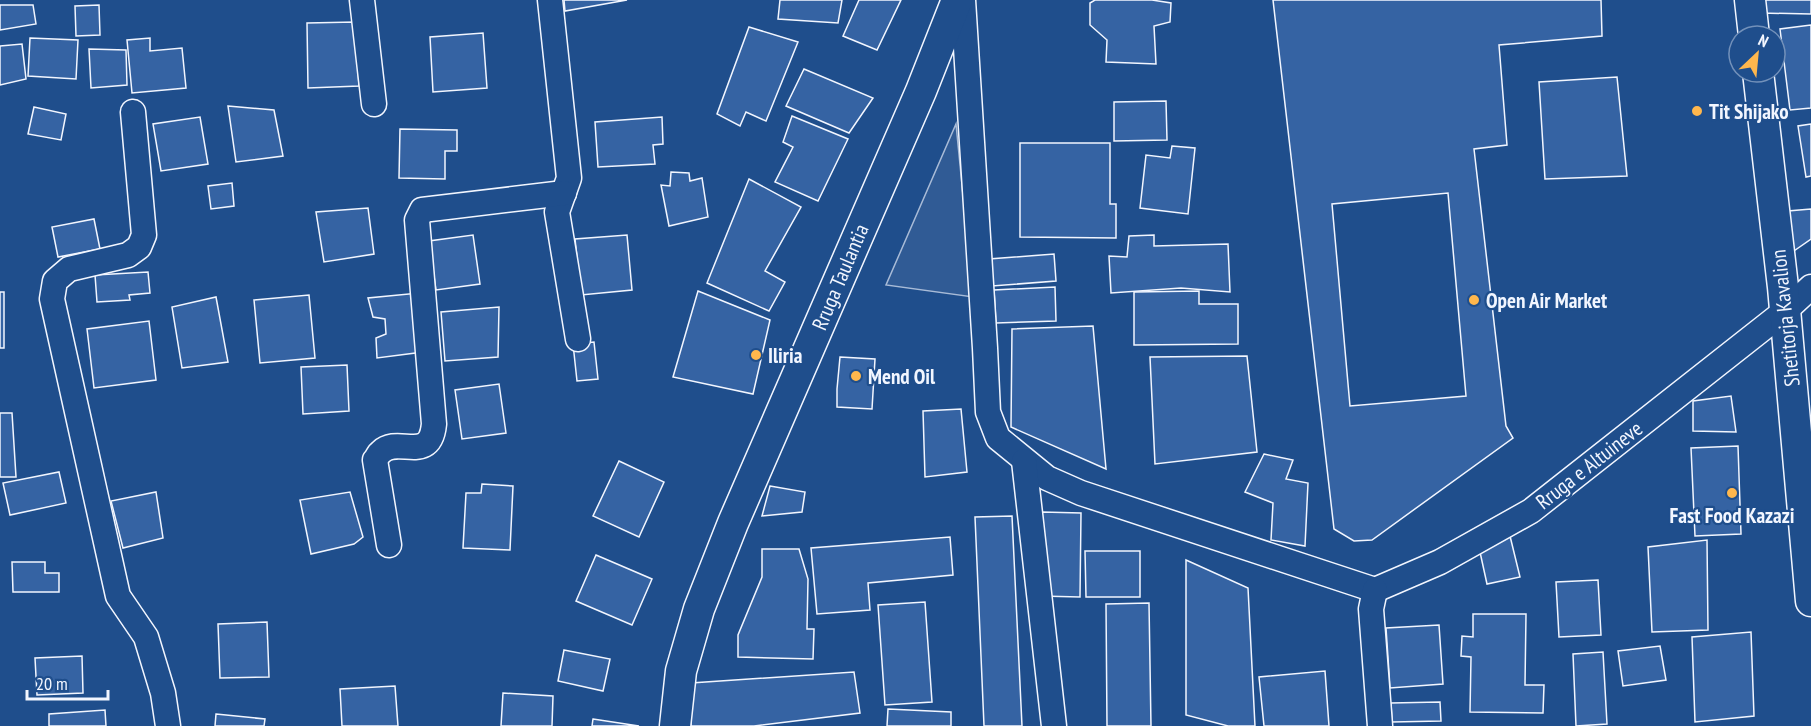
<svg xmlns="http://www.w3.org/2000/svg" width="1811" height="726" font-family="'PT Sans Narrow',sans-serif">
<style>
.parking{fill:#305b95;stroke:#a8bbd7;stroke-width:1.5}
.building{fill:#3563a3;stroke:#f2f6ff;stroke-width:1.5;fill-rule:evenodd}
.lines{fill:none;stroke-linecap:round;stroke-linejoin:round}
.minor-casing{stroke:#f2f6ff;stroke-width:27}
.tertiary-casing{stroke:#f2f6ff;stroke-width:33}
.minor{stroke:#1f4e8c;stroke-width:24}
.tertiary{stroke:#1f4e8c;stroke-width:30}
.poi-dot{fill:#ffb74d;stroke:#1f4e8c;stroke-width:2}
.labels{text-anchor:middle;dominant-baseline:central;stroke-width:4.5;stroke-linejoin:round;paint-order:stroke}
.poi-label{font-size:21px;font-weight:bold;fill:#f2f6ff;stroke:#1f4e8c;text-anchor:start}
.street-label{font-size:21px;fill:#f2f6ff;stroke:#1f4e8c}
</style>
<rect width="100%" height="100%" fill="#1f4e8c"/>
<polygon class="parking" points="956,124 973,297 886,285"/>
<g class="building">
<polygon points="564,0 627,0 565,11"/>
<polygon points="780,0 842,0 838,23 778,19"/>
<polygon points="859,0 901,0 877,50 843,36"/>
<polygon points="1095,0 1152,0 1171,3 1170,22 1154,26 1156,64 1106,62 1107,40 1090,25 1090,3"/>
<path d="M1273 0H1601L1602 36 1499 45 1507 145 1474 149 1506 426 1513 438 1372 540 1354 541 1334 529ZM1448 193 1466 396 1350 406 1332 204Z"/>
<polygon points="1759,0 1811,0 1811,14 1760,13"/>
<polygon points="0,5 33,5 36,24 0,30"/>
<polygon points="99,5 100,35 76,36 75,6"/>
<polygon points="355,22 359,86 308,88 307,23"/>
<polygon points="1811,25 1811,108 1790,110 1780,29"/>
<polygon points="749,27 798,42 766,121 746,112 740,126 717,114"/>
<polygon points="483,33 487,88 433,92 430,37"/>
<polygon points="30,38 78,40 76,79 28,76"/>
<polygon points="150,38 150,51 182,48 186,88 132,93 127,40"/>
<polygon points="22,44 26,79 0,85 0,46"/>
<polygon points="89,49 126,50 127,85 91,88"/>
<polygon points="804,69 873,98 849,133 786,106"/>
<polygon points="1617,77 1627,176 1545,179 1539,82"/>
<polygon points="1166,101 1167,140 1114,141 1114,102"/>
<polygon points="228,106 274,110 283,156 236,162"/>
<polygon points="34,107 66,114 61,140 28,134"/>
<polygon points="792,116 848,139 818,201 775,182 793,147 783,142"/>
<polygon points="200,117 208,164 161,171 153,124"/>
<polygon points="662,117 663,144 653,145 655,164 598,167 595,122"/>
<polygon points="1811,124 1811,176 1806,177 1798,126"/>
<polygon points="400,129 457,130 457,151 445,151 445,179 399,178"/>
<polygon points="1020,143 1110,143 1110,204 1116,204 1116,238 1020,237"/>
<polygon points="1172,146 1195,148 1188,214 1140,208 1146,155 1170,158"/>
<polygon points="671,172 689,173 690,181 702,178 708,217 669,226 661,185 670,186"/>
<polygon points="749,179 801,207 765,271 785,282 769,311 707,283"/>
<polygon points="232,183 234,206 211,209 208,186"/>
<polygon points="368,208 374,254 324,262 316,212"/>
<polygon points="1811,209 1811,239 1791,253 1788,211"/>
<polygon points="94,219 100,249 58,257 52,227"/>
<polygon points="473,235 480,284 436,290 429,241"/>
<polygon points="627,235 632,290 581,295 575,239"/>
<polygon points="1154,235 1154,246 1228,244 1230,292 1181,288 1111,293 1109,256 1127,257 1129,236"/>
<polygon points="1054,254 1056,281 992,286 989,259"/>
<polygon points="148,272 150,293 129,295 130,300 97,302 95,275"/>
<polygon points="1055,287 1056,321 996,323 994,290"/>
<polygon points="698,291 770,320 753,394 673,377"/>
<polygon points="1199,291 1199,304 1238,304 1238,344 1134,345 1134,292"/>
<rect x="0" y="292" width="4" height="56"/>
<polygon points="419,293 423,352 377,358 376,338 386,334 385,319 373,317 368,298"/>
<polygon points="309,295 315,358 260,363 254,300"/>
<polygon points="216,297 228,362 182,368 172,307"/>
<polygon points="499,307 498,357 445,361 441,312"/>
<polygon points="149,321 156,380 94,388 87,329"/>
<polygon points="1093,326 1106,469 1011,427 1012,329"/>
<polygon points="594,342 598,379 577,381 573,344"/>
<polygon points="1247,356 1257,452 1155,464 1150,357"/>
<polygon points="840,357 875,359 872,409 837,407 837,389"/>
<polygon points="347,365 349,411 303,414 301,367"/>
<polygon points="499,384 506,433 462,439 455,390"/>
<polygon points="1731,396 1736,432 1693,431 1693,401"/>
<polygon points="961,409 967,472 925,477 923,411"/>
<polygon points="0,413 12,413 16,477 0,477"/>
<polygon points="1738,446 1741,534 1695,536 1691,448"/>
<polygon points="1264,454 1293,460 1286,479 1308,483 1305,546 1271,540 1273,503 1245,492"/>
<polygon points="619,461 664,482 639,537 593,516"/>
<polygon points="59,472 66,503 10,515 3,483"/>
<polygon points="482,484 513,486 510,550 463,548 466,493 481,493"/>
<polygon points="770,486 805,492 802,512 762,516"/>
<polygon points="156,492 163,538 123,548 111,501"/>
<polygon points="350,492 363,537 354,544 311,554 300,500"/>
<polygon points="1042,512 1081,513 1080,597 1040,596"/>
<polygon points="1012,516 1022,726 984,726 975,517"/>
<polygon points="1510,536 1520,577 1487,584 1478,543"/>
<polygon points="950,537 953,575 868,583 870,610 817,614 811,548"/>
<polygon points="1707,540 1708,630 1652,632 1648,547"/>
<polygon points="762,549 799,549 808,579 807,629 814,629 813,659 738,657 738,635 762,577"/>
<polygon points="1085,551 1140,551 1140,597 1086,597"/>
<polygon points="596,555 652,579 632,625 576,601"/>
<polygon points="1186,560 1248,588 1255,726 1228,726 1186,715"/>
<polygon points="12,562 45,562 45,573 59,573 59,592 13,592"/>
<polygon points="1598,580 1601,635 1559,637 1556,582"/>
<polygon points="925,602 932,702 885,705 878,605"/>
<polygon points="1149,603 1151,726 1107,726 1106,604"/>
<polygon points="1473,614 1526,614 1525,685 1544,685 1543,713 1470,712 1471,657 1461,656 1462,636 1473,637"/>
<polygon points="267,622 269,677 220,678 218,624"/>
<polygon points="1439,625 1443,684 1390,688 1386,628"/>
<polygon points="1751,632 1754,716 1695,722 1692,637"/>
<polygon points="1660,646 1666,680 1623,686 1618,651"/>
<polygon points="564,650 610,659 603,691 558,681"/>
<polygon points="1603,652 1607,724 1576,726 1573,654"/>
<polygon points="82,656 83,693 37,695 35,658"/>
<polygon points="1325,671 1329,726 1264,726 1259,677"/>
<polygon points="854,672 860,713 754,726 691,726 691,683"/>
<polygon points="395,686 398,726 342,726 340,689"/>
<polygon points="503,693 553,696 552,726 501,726"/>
<polygon points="1440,702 1441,721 1392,722 1391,703"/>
<polygon points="888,709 951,712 951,726 887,726"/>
<polygon points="105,710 106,726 49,726 49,714"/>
<polygon points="216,714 265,719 264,726 215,726"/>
<polygon points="593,719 639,726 592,726"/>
</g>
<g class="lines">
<g class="minor-casing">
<g id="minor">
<polyline points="362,0 374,104"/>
<polyline points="550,0 569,178 557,212 578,339"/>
<polyline points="963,0 985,348 988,412 998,438 1047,478 1081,493 1375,590"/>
<polyline points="133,112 144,235 139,247 128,255 69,269 55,281 52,299 118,596 146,637 163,693 168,726"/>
<polyline points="1024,461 1054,726"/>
<path d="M389 545 375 460C377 458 378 454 381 452 398 435 430 465 434 424L417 220 422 210 564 193"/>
<polyline points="1375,590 1440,562 1531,511 1785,311 1811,287"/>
<polyline points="1375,590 1371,609 1380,726"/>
</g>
</g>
<g class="tertiary-casing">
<g id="tertiary">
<polyline points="1750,0 1754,36"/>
<polyline points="1758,72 1783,287 1811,601"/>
<polyline points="675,726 681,671 699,609 733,523 921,91 957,0"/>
</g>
</g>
<use href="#minor" class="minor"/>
<use href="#tertiary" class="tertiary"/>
</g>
<g class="poi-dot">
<circle cx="1697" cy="111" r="6"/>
<circle cx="1474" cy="300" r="6"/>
<circle cx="756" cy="355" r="6"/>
<circle cx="856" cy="376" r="6"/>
<circle cx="1732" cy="493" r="6"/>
</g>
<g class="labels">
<g class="poi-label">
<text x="1709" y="111">Tit Shijako</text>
<text x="1486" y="300">Open Air Market</text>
<text x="768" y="355">Iliria</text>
<text x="868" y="376">Mend Oil</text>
<text x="1732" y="515" text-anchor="middle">Fast Food Kazazi</text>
</g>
<g class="street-label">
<text transform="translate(840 277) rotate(-67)">Rruga Taulantia</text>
<text transform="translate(1785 318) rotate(-96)">Shetitorja Kavalion</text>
<text transform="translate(1589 465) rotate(-38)">Rruga e Altuineve</text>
</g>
</g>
<g transform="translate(1757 54) rotate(26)"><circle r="28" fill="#1f4e8c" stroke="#7391ba" stroke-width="1.5"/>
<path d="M0-4.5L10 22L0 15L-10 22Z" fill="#ffb74d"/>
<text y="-9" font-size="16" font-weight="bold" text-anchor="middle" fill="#f2f6ff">N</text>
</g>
<path d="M27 690v9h81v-9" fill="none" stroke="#f2f6ff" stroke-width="3"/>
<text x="36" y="690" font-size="18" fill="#f2f6ff" stroke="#1f4e8c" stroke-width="4.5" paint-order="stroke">20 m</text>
</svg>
